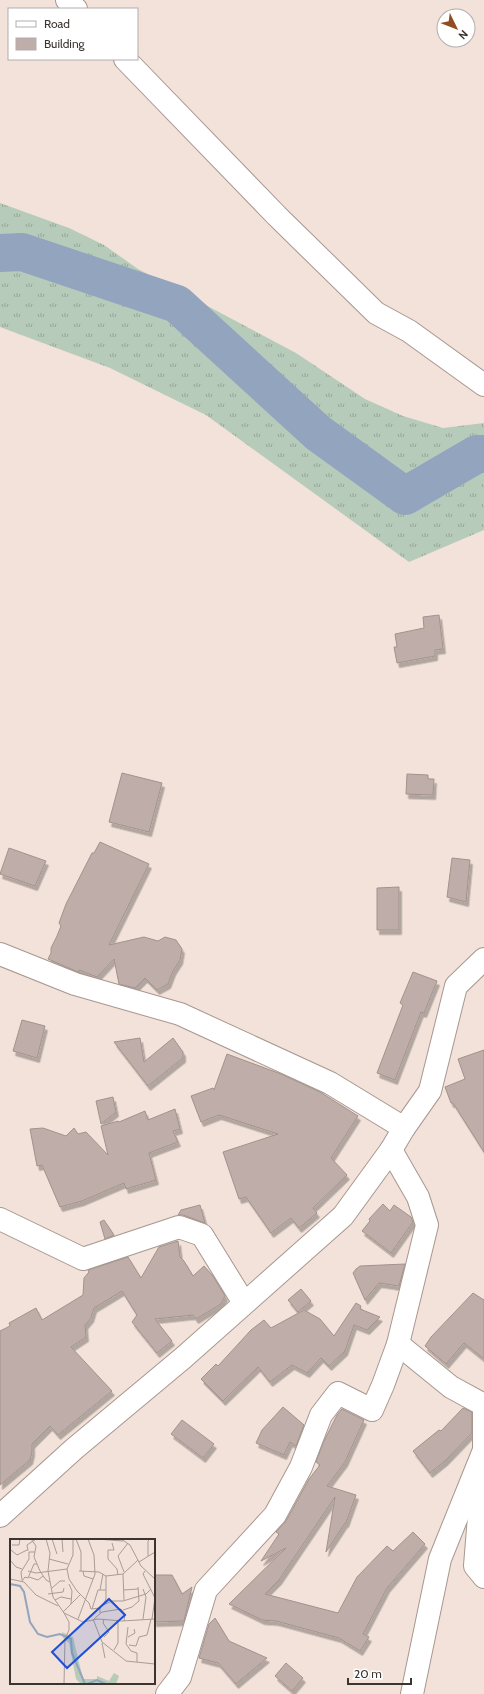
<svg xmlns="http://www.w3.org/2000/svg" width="484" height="1694" font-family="Cabin,sans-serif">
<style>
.grass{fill:url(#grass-tufts)}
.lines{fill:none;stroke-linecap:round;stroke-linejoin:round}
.river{stroke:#93a5be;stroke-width:38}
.building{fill:#bfada9;stroke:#a3918d;filter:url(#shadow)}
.street-casing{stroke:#a7978f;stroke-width:24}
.street{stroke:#fff;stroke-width:22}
.inset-river{fill:none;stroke:#93a5be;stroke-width:2}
.inset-road{fill:none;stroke:#a99c96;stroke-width:1}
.view{fill:#1d4ed8;fill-opacity:0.15;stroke:#1d4ed8;stroke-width:2}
.inset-edge{fill:none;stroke:#3b3431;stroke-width:2}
</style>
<defs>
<pattern id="grass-tufts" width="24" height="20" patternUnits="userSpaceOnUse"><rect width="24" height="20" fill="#b7cbba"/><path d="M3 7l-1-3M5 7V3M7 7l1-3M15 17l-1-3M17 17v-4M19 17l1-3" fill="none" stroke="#96a698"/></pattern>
<filter id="shadow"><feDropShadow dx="2.5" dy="4.5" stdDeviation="0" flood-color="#0004"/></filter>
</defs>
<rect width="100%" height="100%" fill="#f2e2d9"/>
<polygon class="grass" points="0,203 69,228 104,245 138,269 296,353 365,399 403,416 443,428 484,423 484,530 409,562 206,415 110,368 0,327"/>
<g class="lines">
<polyline class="river" points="0,253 22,252 177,304 318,433 405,496 477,454 484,454"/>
</g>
<g class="building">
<polygon points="439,615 443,649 435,650 435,656 397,663 394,647 397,647 395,634 424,628 423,617"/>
<polygon points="122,773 162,783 149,832 109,822"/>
<polygon points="407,774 428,775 428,779 434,779 433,795 406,794"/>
<polygon points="100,842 149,864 109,945 144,937 158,941 165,937 176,940 182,949 180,960 173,971 168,984 157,990 145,978 135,988 119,984 114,959 97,977 79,970 78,972 48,959 51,953 51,948 57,936 61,926 59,923 66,904 92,853 94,853"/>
<polygon points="9,848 46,861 35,886 0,874"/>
<polygon points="452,858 470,860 466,902 447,897"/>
<polygon points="399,887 399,930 377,930 377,888"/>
<polygon points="413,972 437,981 424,1013 421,1012 395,1080 377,1073 403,1005 400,1003"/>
<polygon points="22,1020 45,1026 37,1058 13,1051"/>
<polygon points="140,1038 144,1062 173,1038 183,1052 183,1058 148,1086 114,1042"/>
<polygon points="484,1050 484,1152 453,1103 451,1103 445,1087 465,1079 458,1059"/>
<polygon points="227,1054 281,1074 320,1092 358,1116 331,1158 347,1175 313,1208 317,1213 299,1228 291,1218 271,1233 246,1197 239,1199 223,1152 278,1134 219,1115 201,1122 191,1096 213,1088 214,1090"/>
<polygon points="113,1097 116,1112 101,1124 96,1101"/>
<polygon points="175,1109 180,1129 173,1131 178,1142 149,1153 156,1180 126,1189 124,1183 82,1201 60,1207 42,1165 37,1166 30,1129 43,1128 66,1136 74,1128 78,1134 86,1132 108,1155 101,1126 118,1121 119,1122 145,1111 148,1120"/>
<polygon points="383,1204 390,1211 394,1205 411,1217 413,1222 391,1253 362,1231 370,1221 369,1219"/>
<polygon points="200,1205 205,1223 183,1215 178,1215 181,1210"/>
<polygon points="104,1220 114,1235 105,1239 100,1222"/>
<polygon points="178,1241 180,1257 184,1261 193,1276 204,1266 213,1276 225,1296 221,1304 196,1319 193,1315 155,1319 172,1341 157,1353 132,1322 137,1315 122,1291 94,1308 91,1318 85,1325 86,1337 71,1347 112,1391 58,1435 50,1426 32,1444 32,1452 30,1460 0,1485 0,1331 10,1326 9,1323 36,1308 42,1320 83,1295 84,1278 89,1272 88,1270 128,1257 141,1278 159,1247"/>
<polygon points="405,1264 399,1286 379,1283 365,1300 353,1273 356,1269 360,1266"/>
<polygon points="301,1289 311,1301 298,1312 288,1300"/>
<polygon points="473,1293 484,1300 484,1359 464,1343 446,1364 425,1346 431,1337"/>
<polygon points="356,1303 361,1306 360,1309 380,1317 367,1330 354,1325 345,1351 329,1366 321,1358 307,1373 292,1365 270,1382 258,1367 223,1401 201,1379 216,1364 218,1366 251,1330 264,1320 271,1328 304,1310 320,1319 334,1336"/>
<polygon points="283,1407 304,1425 296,1446 290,1442 284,1455 256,1443 262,1430"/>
<polygon points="463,1408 472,1412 472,1433 445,1461 430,1473 413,1451 439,1430 441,1431"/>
<polygon points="342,1409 364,1420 345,1462 327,1486 356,1495 346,1523 345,1523 326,1552 335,1497 279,1580 265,1594 338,1613 357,1577 387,1546 393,1551 413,1532 425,1544 387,1588 363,1634 369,1637 360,1651 339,1638 276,1621 262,1620 229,1604 286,1548 261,1561 279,1534 276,1532 286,1521 309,1479 320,1465 316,1462 323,1443 337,1415"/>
<polygon points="182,1420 214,1444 203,1458 171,1434"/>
<polygon points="154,1575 172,1575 182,1594 192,1587 184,1621 154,1622"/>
<polygon points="215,1618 229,1641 267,1658 236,1684 218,1663 199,1658 209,1624"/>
<polygon points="286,1663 303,1678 292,1691 275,1676"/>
</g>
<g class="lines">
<g class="street-casing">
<g id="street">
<polyline points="67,0 76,9"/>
<polyline points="125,59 277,216 376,313 409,331 484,385"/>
<polyline points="0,954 75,984 180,1014 330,1083 404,1128"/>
<polyline points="0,1219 83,1259 179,1227 202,1235 244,1303"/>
<polyline points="398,1344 451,1387 484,1405"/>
<polyline points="484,1406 484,1454 475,1566 484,1577"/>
<polyline points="0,1516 74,1449 183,1358 343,1216 391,1150 404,1128 430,1091 456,986 484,959"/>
<polyline points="167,1694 180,1677 206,1590 275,1515 301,1467 321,1415 338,1393 372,1410 383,1385 398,1344 427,1225 418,1197 391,1150"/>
<polyline points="412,1694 440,1559 484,1450"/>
</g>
</g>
<use href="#street" class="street"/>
</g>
<g transform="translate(10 1539)">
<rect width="145" height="145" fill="#f2e2d9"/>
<path d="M52 93 63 98 73 140H87V137L99 142 104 134 109 137 106 145H71L66 140 59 104 53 99Z" fill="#b7cbba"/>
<path class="inset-river" d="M0 45 10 47 14 53 20 83 28 95 37 98 50 95 61 100 62 114 75 145M77 145 87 141 96 145"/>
<path class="inset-road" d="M21 0 26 7 24 18 30 32 36 41 40 43M36 0 40 14 38 32 43 58 54 74 73 83 88 80 112 82 145 80M42 0 47 15M52 0 53 13M66 0 71 13V32M86 0 113 2M111 0 120 6 131 27 145 40M102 4 104 11H98V20L107 30 108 36M2 6H9L10 0M1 11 7 16 17 11M18 12 17 6 26 0M138 17V2L140 0M39 20 58 25M0 21 6 28 12 30M129 23 145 13M57 30 63 16V0M18 32 26 34 57 30 59 40 67 52 79 64 81 70 90 69V74M69 32 89 33 96 37 113 35 128 21M73 32 74 37 83 40M135 32 133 35 145 59 142 80M114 33 108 17 118 4M113 35 114 61M19 38 28 41 33 37M0 40 14 43 26 56 48 67M12 41 11 33 19 20V13H25M12 42 15 38 18 39 24 25H27M42 49 50 42H55M90 51 93 35M114 51 128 50M38 55 53 53 54 49M45 61 51 58 61 60M61 65 70 56M93 66 96 60V37M91 67 102 62H113L136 55 141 50M82 70 88 51H96M113 71 122 68 129 62 128 48M53 73 61 65 62 52 59 45M68 80 85 35 84 16 78 0M83 80 92 103 116 122 145 125M84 80 92 73 111 70 115 75 114 82M94 80 93 84 99 93 94 98M133 80 136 58 133 50M118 88 116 105 121 112 127 114V123M118 98 125 94 124 90M92 104 95 119M119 106 126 107 129 98 137 96 141 80M48 107 55 100 59 91V83L54 74M104 111 108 104V82M54 145 55 100"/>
<path class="view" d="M99 60 115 76 57 129 42 113Z"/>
<rect width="145" height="145" class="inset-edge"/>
</g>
<rect x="8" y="8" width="130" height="52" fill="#ffffff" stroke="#b1aead"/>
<rect x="16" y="21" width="20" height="6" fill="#ffffff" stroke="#b1aead"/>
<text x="44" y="28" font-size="12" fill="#3b3431">Road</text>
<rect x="16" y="38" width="20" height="12" fill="#bfada9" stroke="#b1aead"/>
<text x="44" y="48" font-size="12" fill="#3b3431">Building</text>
<g transform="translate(456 28) rotate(133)"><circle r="19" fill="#ffffff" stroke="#b1aead"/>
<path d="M0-3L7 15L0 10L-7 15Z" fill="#914c22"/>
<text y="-6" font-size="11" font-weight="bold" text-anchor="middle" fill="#3b3431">N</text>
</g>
<path d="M348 1678v6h63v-6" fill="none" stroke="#3b3431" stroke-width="2"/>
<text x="354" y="1678" font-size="12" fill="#3b3431" stroke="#ffffff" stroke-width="3" paint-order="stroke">20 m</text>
</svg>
